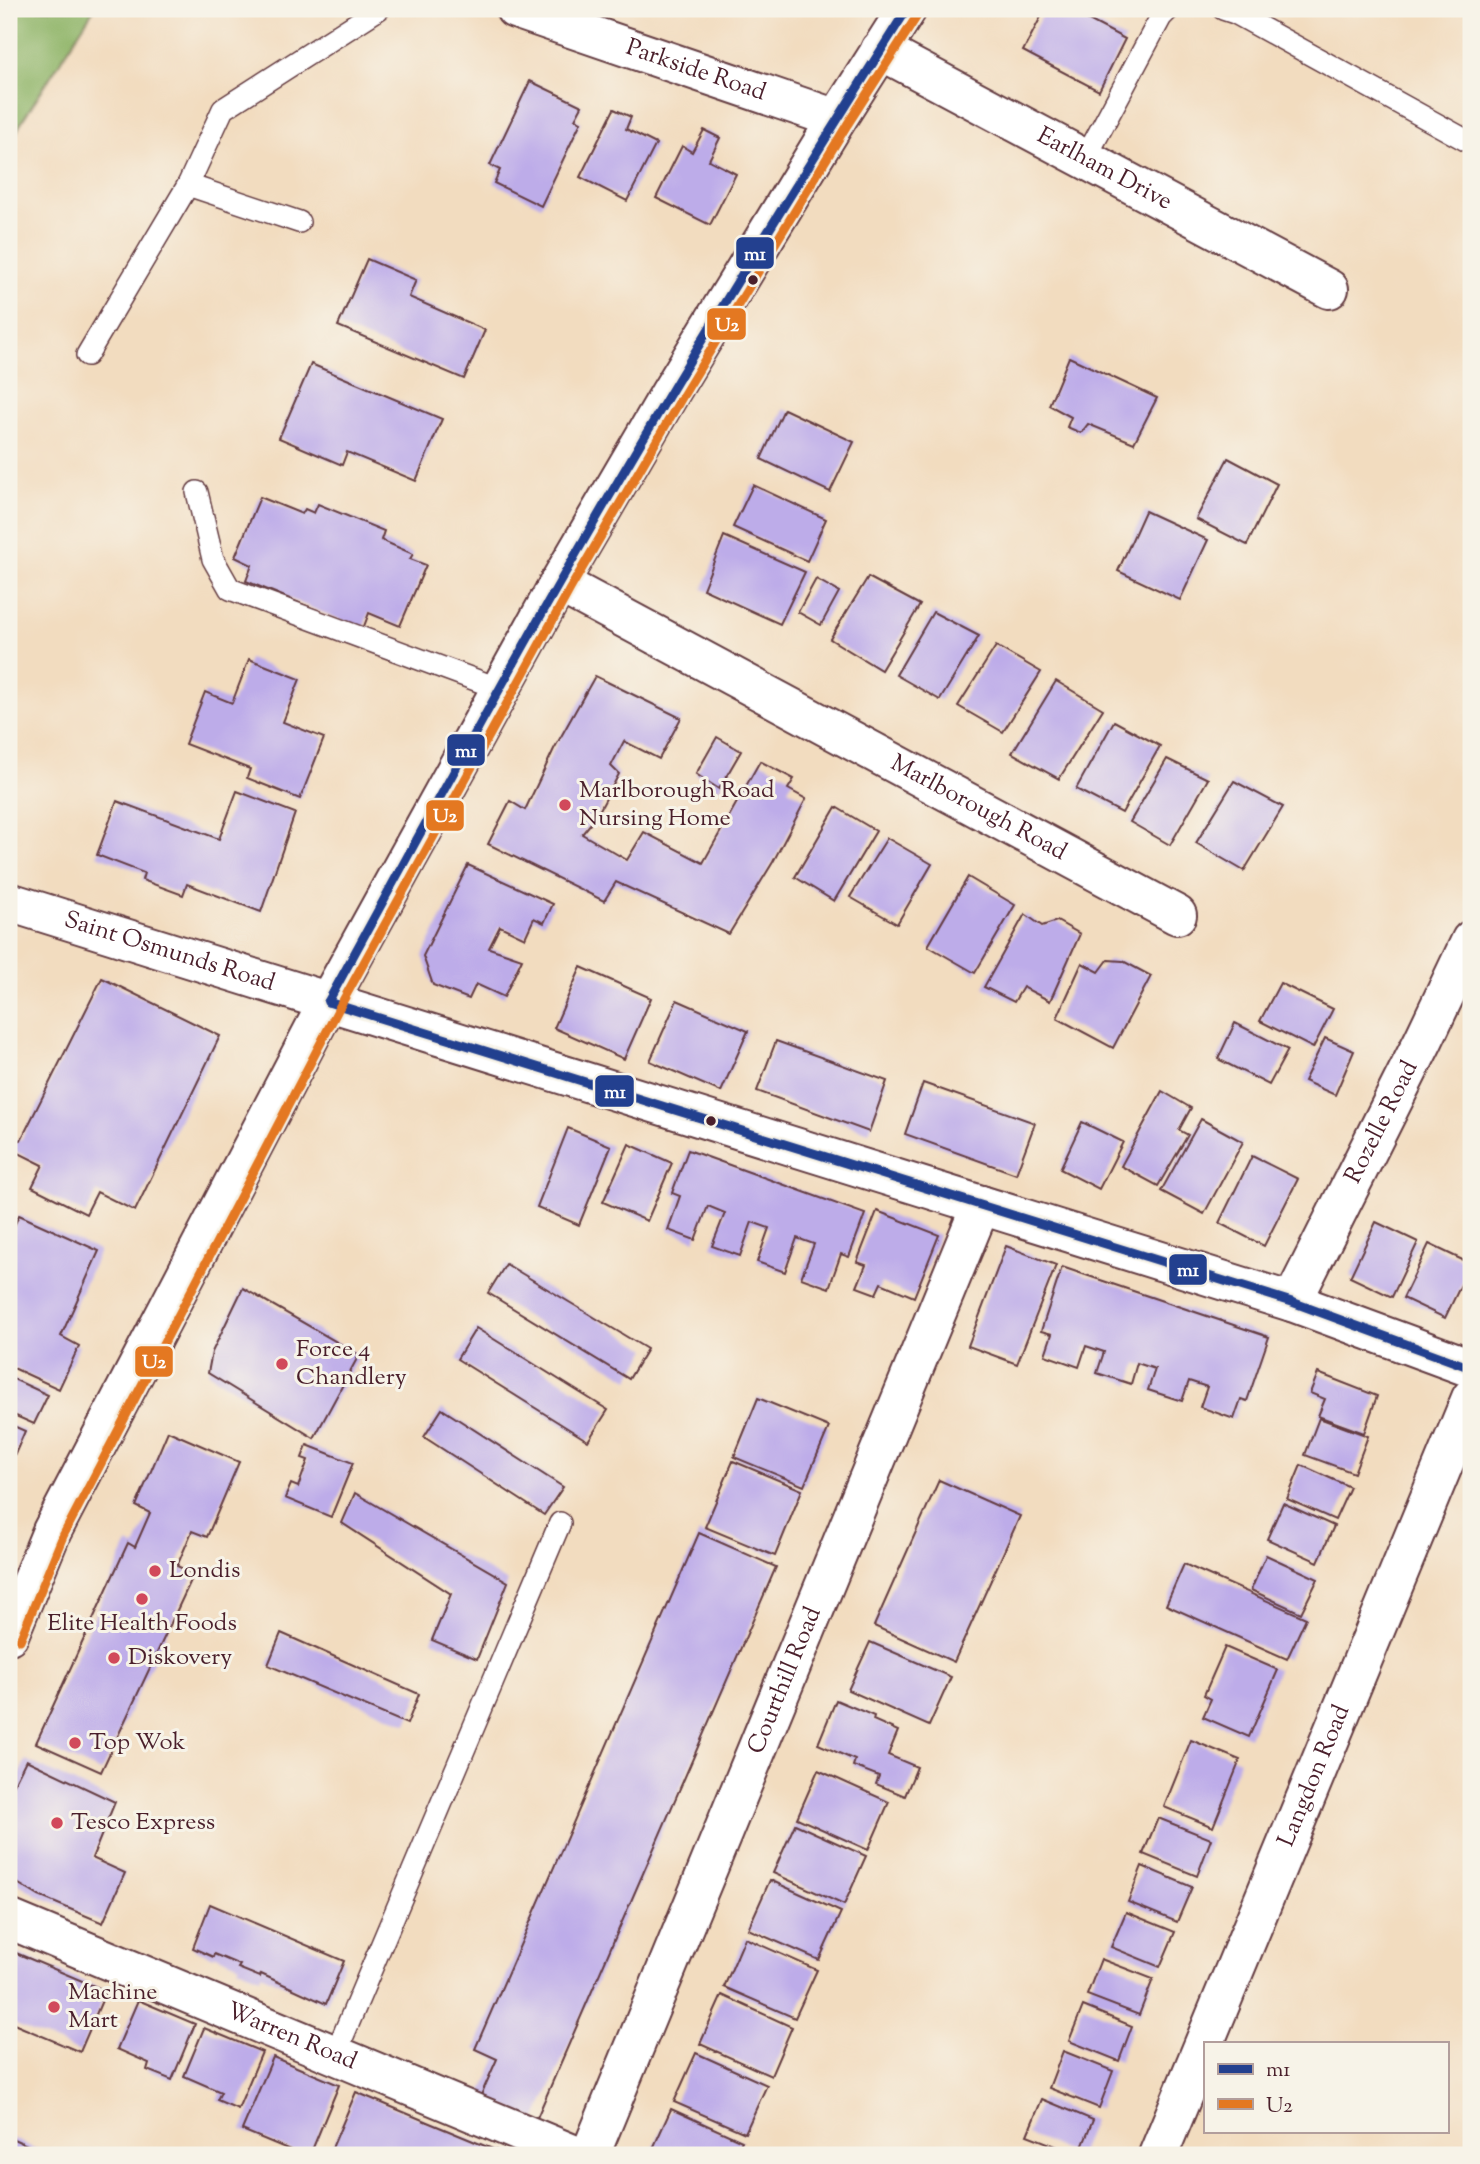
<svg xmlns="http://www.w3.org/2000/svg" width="1480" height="2164" font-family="'Sorts Mill Goudy',serif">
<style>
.forest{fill:#91b66b;stroke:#6e6a4b;stroke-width:2}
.building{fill:#bdace9}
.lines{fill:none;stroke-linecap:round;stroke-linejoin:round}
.service-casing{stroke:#633b41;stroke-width:24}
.minor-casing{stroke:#633b41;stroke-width:42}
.tertiary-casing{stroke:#633b41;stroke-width:42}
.trunk-casing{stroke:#633b41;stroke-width:42}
.service{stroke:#fff;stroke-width:21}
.minor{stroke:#fff;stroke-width:38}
.tertiary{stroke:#fff;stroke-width:38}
.trunk{stroke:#fff;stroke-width:38}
.bus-1-casing{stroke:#f7f3e8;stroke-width:14}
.bus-2-casing{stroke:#f7f3e8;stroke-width:14}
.bus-1{stroke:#23408f;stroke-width:9}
.bus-2{stroke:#e47821;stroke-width:9}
.bus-dot{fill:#4a1f2b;stroke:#f7f3e8;stroke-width:2.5}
.poi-dot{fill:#d1495b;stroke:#f7f3e8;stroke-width:2.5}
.labels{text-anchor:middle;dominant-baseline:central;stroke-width:6;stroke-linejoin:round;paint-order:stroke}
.street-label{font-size:24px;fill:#4a1f2b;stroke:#f7f3e8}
.poi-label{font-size:24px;fill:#4a1f2b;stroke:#f7f3e8;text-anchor:start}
.line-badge{stroke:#f7f3e8;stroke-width:2.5}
.badge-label{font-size:19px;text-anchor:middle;font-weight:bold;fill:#fff}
</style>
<rect width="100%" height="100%" fill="#f7f3e8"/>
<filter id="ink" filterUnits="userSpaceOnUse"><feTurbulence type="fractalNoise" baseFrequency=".0143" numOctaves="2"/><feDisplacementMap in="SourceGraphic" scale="14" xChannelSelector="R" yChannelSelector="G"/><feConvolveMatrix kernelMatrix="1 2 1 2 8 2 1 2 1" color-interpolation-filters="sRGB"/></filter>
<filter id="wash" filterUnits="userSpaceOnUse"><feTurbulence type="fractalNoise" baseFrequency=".00686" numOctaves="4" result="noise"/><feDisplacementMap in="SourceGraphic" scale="28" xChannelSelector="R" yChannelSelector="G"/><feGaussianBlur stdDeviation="1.57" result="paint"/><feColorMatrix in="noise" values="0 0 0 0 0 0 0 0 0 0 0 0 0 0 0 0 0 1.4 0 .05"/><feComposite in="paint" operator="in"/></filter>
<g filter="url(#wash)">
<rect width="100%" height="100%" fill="#f2dcbf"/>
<polygon class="forest" points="9,9 94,9 22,121 9,148"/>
<g id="blocks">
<g class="building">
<polygon points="1045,9 1068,9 1125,39 1099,91 1023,51"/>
<polygon points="530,81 582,106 575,119 581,122 541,206 494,183 500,170 490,165"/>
<polygon points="614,109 631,117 626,129 656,144 627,201 580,177"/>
<polygon points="704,130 720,138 709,160 736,174 710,225 656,198 682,146 692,152"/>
<polygon points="367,259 416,280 409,297 485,330 464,379 338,326"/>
<polygon points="1069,357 1157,398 1134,443 1088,424 1081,433 1067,427 1071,417 1049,405"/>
<polygon points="311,364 442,419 416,481 347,452 342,465 279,438"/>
<polygon points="784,409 854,442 830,492 761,459"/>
<polygon points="1228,458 1277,484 1247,545 1196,519"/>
<polygon points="753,485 826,519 807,561 733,527"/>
<polygon points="260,497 302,514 305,509 314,513 318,504 384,531 381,540 413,554 410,559 426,565 400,626 369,613 363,629 246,581 252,565 235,557"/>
<polygon points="1145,511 1208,540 1180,600 1118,571"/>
<polygon points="724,536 805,572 780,624 703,589"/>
<polygon points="868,577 920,605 881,670 830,639"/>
<polygon points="816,579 839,592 821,625 798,612"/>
<polygon points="933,612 979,636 940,700 896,675"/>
<polygon points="996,646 1041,672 1003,732 958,706"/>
<polygon points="249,659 300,679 283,722 324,738 300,799 247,778 250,769 185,744 205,692 232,703"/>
<polygon points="595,676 681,718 659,759 624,741 611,766 619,774 596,817 582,834 627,860 644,832 703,863 760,761 794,779 788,789 806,799 773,862 729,934 616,882 604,901 488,844 510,801 525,810 554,749"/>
<polygon points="1056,681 1103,709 1059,779 1012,753"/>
<polygon points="1114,721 1160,746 1122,813 1076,789"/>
<polygon points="717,737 741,751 719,789 696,774"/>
<polygon points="1167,759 1208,779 1170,845 1130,822"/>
<polygon points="1234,781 1283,807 1244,871 1196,843"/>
<polygon points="237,791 295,813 261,912 187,884 183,895 142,880 144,873 97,855 117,801 219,839"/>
<polygon points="836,807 876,831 834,901 795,877"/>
<polygon points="887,838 932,864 897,924 850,897"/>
<polygon points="468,865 553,904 544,923 534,918 525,938 500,926 489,948 522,959 504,997 476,984 469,999 433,985 423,956"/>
<polygon points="968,877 1015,905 975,973 928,946"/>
<polygon points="1025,914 1042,926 1057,921 1080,934 1050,1001 1023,987 1014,1002 984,987"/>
<polygon points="1108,960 1123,961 1151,976 1113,1048 1057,1018 1082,963 1099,972"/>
<polygon points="581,967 651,998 624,1059 554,1028"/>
<polygon points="102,978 220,1036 135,1211 97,1192 86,1214 32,1187 43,1165 15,1151 9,1165 9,1143 21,1140"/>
<polygon points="1280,983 1333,1009 1313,1048 1260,1021"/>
<polygon points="677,1000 748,1031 721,1092 650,1061"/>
<polygon points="1235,1023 1288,1050 1269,1085 1218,1059"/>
<polygon points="1325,1038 1354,1051 1335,1095 1304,1081"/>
<polygon points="776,1041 887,1081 869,1132 757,1091"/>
<polygon points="923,1083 1035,1123 1016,1174 905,1134"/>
<polygon points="1162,1091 1191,1108 1179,1130 1188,1135 1158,1186 1121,1166"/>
<polygon points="1201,1119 1243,1142 1204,1214 1161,1191"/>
<polygon points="1082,1122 1123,1142 1099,1189 1060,1169"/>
<polygon points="568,1128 611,1146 579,1225 537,1207"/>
<polygon points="629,1144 672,1163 647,1221 603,1202"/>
<polygon points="688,1150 865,1214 849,1257 841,1254 829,1288 801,1278 814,1244 797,1238 785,1272 757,1262 769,1228 752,1222 740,1256 712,1246 725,1213 708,1206 695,1240 668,1230 680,1196 672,1193"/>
<polygon points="1252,1156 1298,1179 1264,1246 1219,1223"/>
<polygon points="877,1211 939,1235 914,1297 881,1283 876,1294 857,1287 866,1265 857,1262"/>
<polygon points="19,1215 99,1251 61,1336 79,1346 59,1389 9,1366 9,1237"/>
<polygon points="1376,1222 1418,1242 1392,1297 1350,1277"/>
<polygon points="1429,1244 1471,1264 1445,1318 1403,1298"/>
<polygon points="1006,1246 1056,1265 1017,1364 968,1346"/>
<polygon points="506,1264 647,1349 629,1379 488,1293"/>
<polygon points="1062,1267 1269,1337 1247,1401 1241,1399 1234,1419 1200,1407 1207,1387 1189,1381 1182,1401 1148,1390 1155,1369 1137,1363 1131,1384 1097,1373 1104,1352 1086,1346 1079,1367 1045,1355 1052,1334 1041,1331"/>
<polygon points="243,1288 359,1355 314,1438 208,1373 212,1352"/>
<polygon points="476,1328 608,1410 588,1441 457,1359"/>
<polygon points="1318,1373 1377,1396 1364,1433 1318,1416 1325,1399 1310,1393"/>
<polygon points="9,1377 48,1395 34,1424 9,1413"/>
<polygon points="758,1398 829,1427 804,1486 734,1457"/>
<polygon points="442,1409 563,1487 544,1515 424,1437"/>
<polygon points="1319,1418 1368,1436 1354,1473 1305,1455"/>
<polygon points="9,1424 25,1431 9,1468"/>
<polygon points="168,1431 239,1462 207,1537 192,1531 177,1566 194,1574 101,1772 36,1743 128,1543 135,1547 150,1513 136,1506"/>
<polygon points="307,1445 353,1463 331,1517 285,1498 291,1484 298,1487 308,1460 302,1458"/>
<polygon points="733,1461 802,1490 775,1556 705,1527"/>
<polygon points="1301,1465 1350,1487 1335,1520 1287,1499"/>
<polygon points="939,1480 1020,1516 954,1662 874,1626"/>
<polygon points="355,1493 508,1582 477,1659 432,1640 451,1594 342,1523"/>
<polygon points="1283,1503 1334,1526 1318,1562 1267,1539"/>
<polygon points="699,1533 776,1567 536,2120 481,2095 497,2059 475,2049"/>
<polygon points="1266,1555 1318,1579 1301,1613 1251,1590"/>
<polygon points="1184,1564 1306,1618 1287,1659 1166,1605"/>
<polygon points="281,1633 419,1694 407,1724 268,1665"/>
<polygon points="870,1642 951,1677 929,1726 848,1690"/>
<polygon points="1225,1647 1278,1670 1249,1737 1203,1717 1211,1699 1204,1695"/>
<polygon points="836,1700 874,1716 873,1720 898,1731 888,1755 917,1767 905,1796 876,1784 879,1776 853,1766 855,1760 818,1744"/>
<polygon points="1191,1740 1240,1760 1213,1827 1164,1807"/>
<polygon points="26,1760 115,1802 92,1858 125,1873 103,1923 39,1896 9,1878 9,1794"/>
<polygon points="818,1770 889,1802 868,1850 797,1818"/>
<polygon points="1158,1818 1211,1839 1197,1876 1143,1854"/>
<polygon points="795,1824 866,1856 844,1905 773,1873"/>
<polygon points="1142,1866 1192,1887 1177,1922 1128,1902"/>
<polygon points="770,1880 841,1912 819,1960 748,1929"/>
<polygon points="210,1904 344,1961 326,2004 261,1974 260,1977 238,1968 240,1965 214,1954 213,1957 193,1948"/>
<polygon points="1126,1912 1175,1932 1160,1967 1111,1947"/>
<polygon points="745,1938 817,1970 795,2018 724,1987"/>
<polygon points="9,1950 106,1991 80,2052 9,2022"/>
<polygon points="1101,1959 1153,1979 1139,2015 1087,1995"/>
<polygon points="722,1995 792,2027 771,2076 700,2044"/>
<polygon points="138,2000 195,2024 172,2080 147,2070 149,2063 117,2049"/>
<polygon points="1083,2006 1132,2026 1119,2061 1069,2041"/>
<polygon points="204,2028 262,2052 238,2109 217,2100 221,2092 184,2076"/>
<polygon points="1063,2051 1113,2071 1099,2108 1049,2088"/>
<polygon points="696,2053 767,2085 745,2133 674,2102"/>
<polygon points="273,2057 339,2085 310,2155 302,2155 242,2130"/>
<polygon points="356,2092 432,2124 507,2155 329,2155"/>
<polygon points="1042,2099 1093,2120 1079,2155 1027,2135"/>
<polygon points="671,2109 742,2141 735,2155 650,2155"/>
<polygon points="9,2137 49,2155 9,2155"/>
</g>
</g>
</g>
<g filter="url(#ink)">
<use href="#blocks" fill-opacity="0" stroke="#633b41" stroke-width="2"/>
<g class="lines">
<g class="service-casing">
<g id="service">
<polyline points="1223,9 1235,13 1471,143"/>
<polyline points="1085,159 1161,17 1169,9"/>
<polyline points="188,185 299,222"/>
<polyline points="87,355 188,185 223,109 379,9"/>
<polyline points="197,492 213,559 230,589 500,689"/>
<polyline points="335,2055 560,1523"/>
</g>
</g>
<g class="minor-casing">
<g id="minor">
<path id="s1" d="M515 9 837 119"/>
<path id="s2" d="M880 50 1329 289"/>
<path id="s3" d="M559 583 1177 915"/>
<path id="s4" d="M1292 1302 1423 1041 1471 940"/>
<path id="s5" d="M9 1919 575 2155"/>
<path id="s6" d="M590 2155 981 1205"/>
<path id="s7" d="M1158 2155 1471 1398"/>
</g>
</g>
<g class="tertiary-casing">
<g id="tertiary">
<path id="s8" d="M9 902 1292 1302 1471 1368"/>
</g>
</g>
<g class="trunk-casing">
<polyline id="trunk" points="9,1635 52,1531 328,1002 559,583 670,393 837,119 907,9"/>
</g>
<use href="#service" class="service"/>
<use href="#minor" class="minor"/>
<use href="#tertiary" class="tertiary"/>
<use href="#trunk" class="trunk"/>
<g class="bus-1-casing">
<g id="bus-1">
<polyline points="328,1002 1292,1302 1471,1368"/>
<path d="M328 1002C419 836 508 670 603 507 701 339 803 173 907 9"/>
</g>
</g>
<g class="bus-2-casing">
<polyline id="bus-2" points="20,1640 63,1536 339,1008 570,589 681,399 847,125 917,16"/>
</g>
<use href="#bus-1" class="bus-1"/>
<use href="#bus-2" class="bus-2"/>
</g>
</g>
<g class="bus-dot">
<circle cx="753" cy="280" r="6"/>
<circle cx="711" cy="1121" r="6"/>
</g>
<g class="poi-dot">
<circle cx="565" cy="805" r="7"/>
<circle cx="282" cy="1364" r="7"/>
<circle cx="155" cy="1571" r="7"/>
<circle cx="142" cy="1599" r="7"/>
<circle cx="114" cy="1658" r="7"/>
<circle cx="75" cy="1743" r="7"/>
<circle cx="57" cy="1823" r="7"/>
<circle cx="54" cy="2007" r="7"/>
</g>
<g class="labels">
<g class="street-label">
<text stroke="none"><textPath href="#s1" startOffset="191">Parkside Road</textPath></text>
<text stroke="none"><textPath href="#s2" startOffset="254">Earlham Drive</textPath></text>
<text stroke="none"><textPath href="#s3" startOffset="476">Marlborough Road</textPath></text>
<text stroke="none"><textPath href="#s8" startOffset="168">Saint Osmunds Road</textPath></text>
<text stroke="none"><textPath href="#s4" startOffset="201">Rozelle Road</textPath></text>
<text stroke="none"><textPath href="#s6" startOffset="513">Courthill Road</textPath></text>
<text stroke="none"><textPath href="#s7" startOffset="410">Langdon Road</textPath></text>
<text stroke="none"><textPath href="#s5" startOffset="306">Warren Road</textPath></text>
</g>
<g class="poi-label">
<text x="579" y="791">Marlborough Road<tspan x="579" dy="28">Nursing Home</tspan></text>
<text x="296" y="1350">Force 4<tspan x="296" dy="28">Chandlery</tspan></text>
<text x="169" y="1571">Londis</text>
<text x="142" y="1624" text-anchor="middle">Elite Health Foods</text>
<text x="128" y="1658">Diskovery</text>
<text x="89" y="1743">Top Wok</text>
<text x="71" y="1823">Tesco Express</text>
<text x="68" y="1993">Machine<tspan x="68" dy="28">Mart</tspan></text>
</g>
</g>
<g class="line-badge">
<rect x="735" y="236" width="40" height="34" rx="7" fill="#23408f"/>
<rect x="706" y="307" width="41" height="34" rx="7" fill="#e47821"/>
<rect x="446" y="733" width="40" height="34" rx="7" fill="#23408f"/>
<rect x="425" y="799" width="40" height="33" rx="7" fill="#e47821"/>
<rect x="594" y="1074" width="41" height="34" rx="7" fill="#23408f"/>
<rect x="1168" y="1253" width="40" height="33" rx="7" fill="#23408f"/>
<rect x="134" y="1345" width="40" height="33" rx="7" fill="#e47821"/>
</g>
<g class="badge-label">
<text x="755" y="260">m1</text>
<text x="727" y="331">U2</text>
<text x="466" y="757">m1</text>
<text x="445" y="822">U2</text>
<text x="615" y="1098">m1</text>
<text x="1188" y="1276">m1</text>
<text x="154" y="1368">U2</text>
</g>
<rect width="1480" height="2164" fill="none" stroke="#f7f3e8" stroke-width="35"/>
<rect x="1204" y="2042" width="245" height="91" fill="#f7f3e8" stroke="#b29e9c" stroke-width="2"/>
<rect x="1218" y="2064" width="35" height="10" fill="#23408f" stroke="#b29e9c" stroke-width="2"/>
<text x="1266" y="2076" font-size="21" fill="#4a1f2b">m1</text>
<rect x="1218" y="2099" width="35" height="10" fill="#e47821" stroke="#b29e9c" stroke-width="2"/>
<text x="1266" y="2112" font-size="21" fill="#4a1f2b">U2</text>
</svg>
